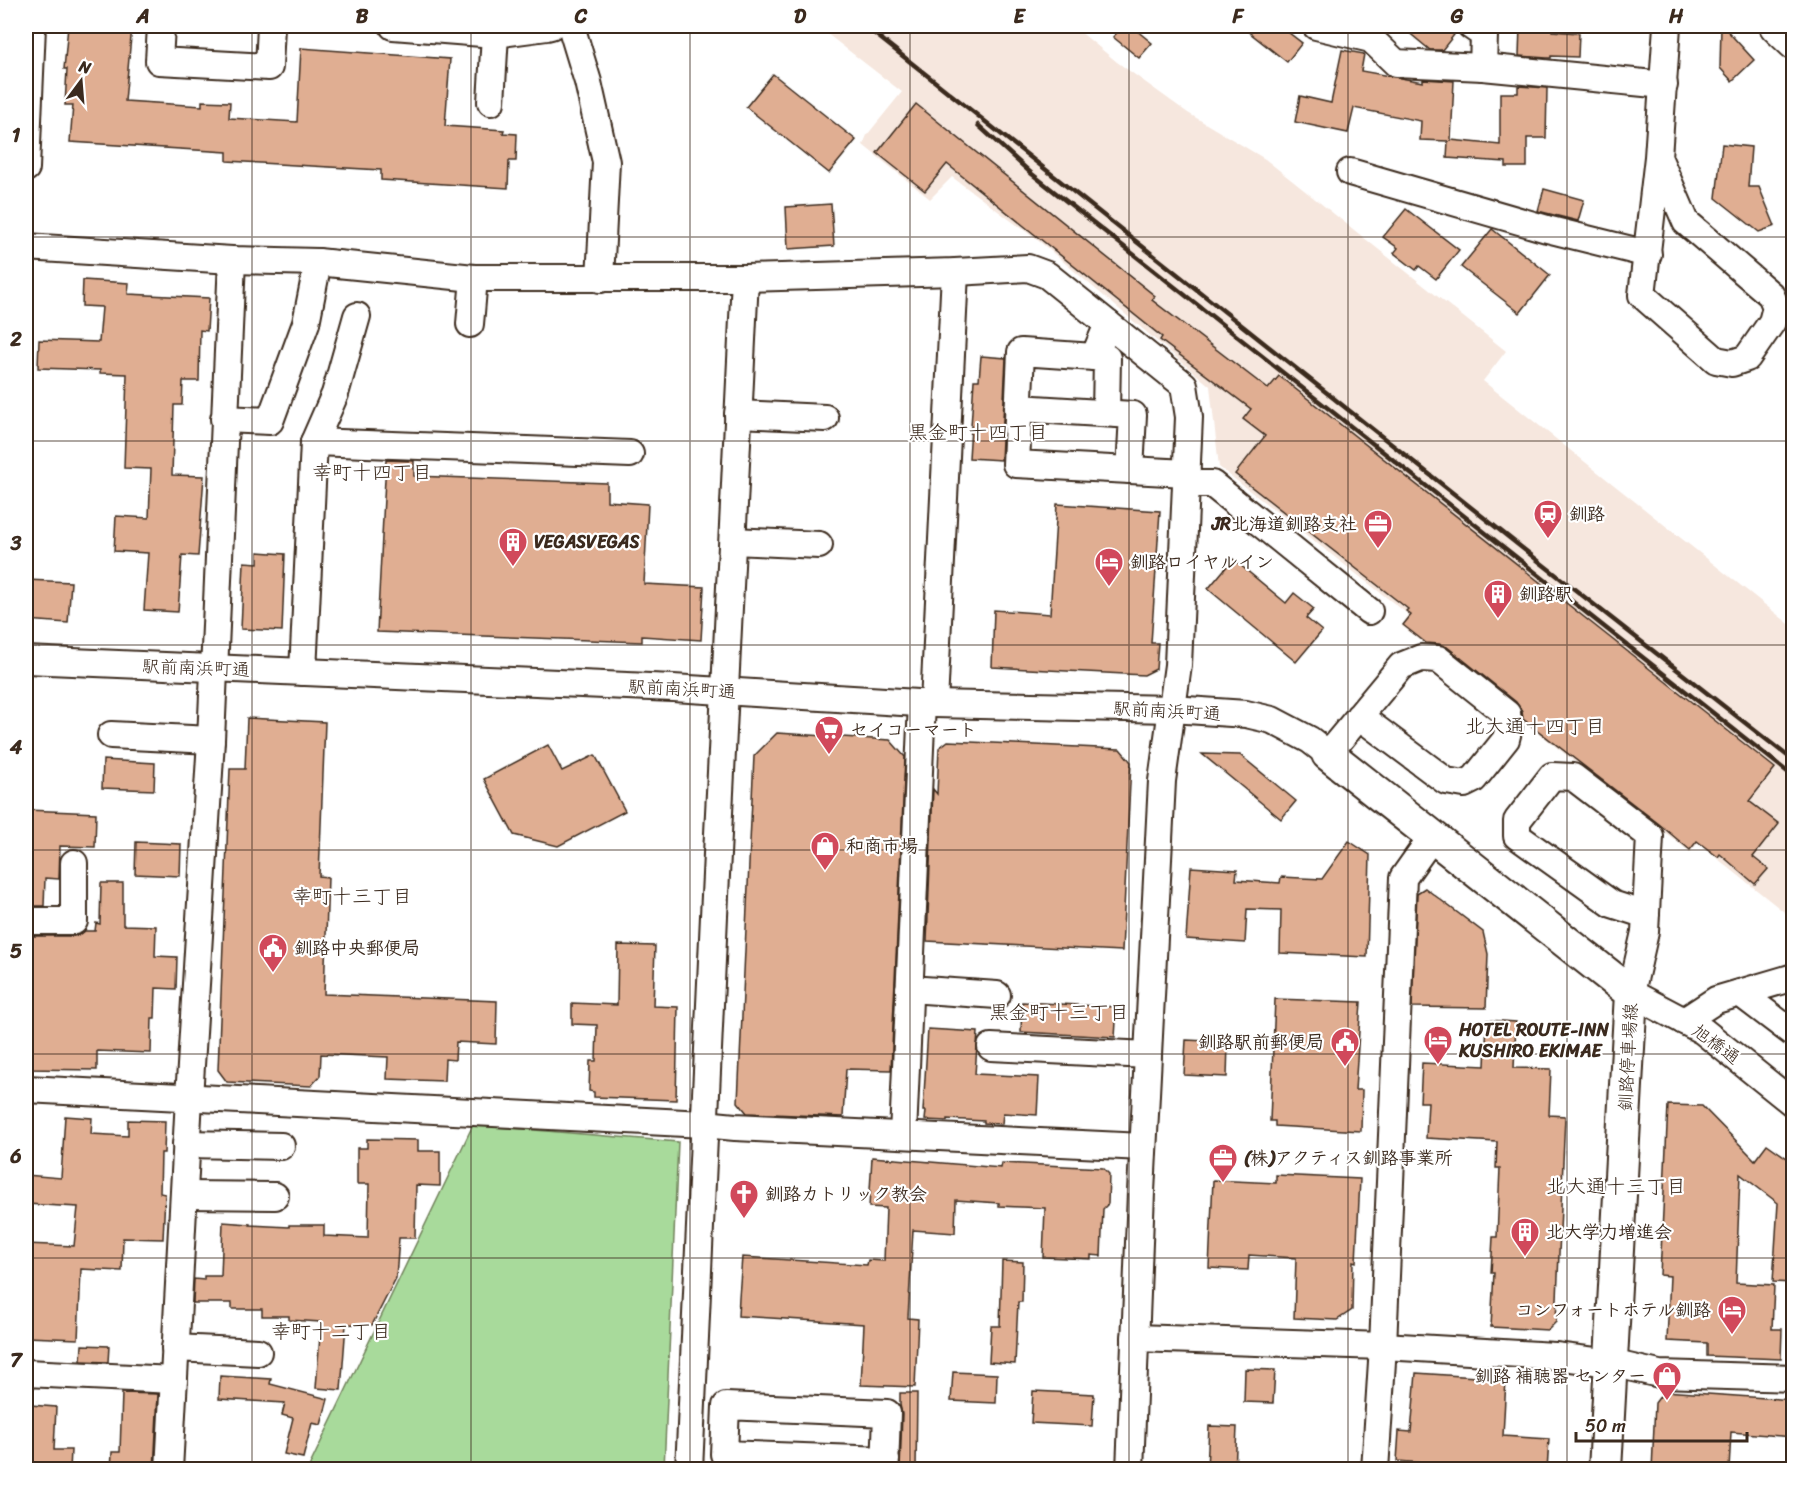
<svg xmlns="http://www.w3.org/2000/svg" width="1819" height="1495" font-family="Sriracha,'Klee One',sans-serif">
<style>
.built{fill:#f6e7de}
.green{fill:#a8da9b;stroke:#72825c;stroke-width:1.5}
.building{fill:#e0ae92;stroke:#3b2a1e;stroke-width:1.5}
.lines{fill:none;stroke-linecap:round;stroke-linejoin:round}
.minor-casing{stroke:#3b2a1e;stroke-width:30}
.major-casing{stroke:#3b2a1e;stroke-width:36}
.minor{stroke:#fff;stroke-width:26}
.major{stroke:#fff;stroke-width:32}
.rail{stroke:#3b2a1e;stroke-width:4.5}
.grid{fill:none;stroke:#3b2a1e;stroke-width:1.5;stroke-opacity:0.55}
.labels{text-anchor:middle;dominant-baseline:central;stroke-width:4.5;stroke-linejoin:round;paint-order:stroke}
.poi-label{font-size:18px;font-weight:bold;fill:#3b2a1e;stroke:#fff;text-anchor:start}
.street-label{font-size:18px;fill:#3b2a1e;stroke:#fff}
.neighbourhood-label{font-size:20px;fill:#3b2a1e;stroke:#fff}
.neatline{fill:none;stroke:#3b2a1e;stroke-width:2}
.grid-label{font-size:20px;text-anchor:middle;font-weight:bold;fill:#3b2a1e}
</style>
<rect width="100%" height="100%" fill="#fff"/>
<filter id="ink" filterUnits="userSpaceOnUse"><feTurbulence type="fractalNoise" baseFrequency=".0167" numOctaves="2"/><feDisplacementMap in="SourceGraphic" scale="12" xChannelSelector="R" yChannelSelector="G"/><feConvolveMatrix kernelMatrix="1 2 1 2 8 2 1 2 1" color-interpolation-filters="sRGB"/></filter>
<g filter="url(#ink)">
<polygon class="built" points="817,26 1073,26 1117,62 1188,113 1265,159 1506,351 1483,381 1793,627 1793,919 1698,843 1690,852 1402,626 1409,615 1219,467 1210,386 1040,242 952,177 930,199 863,145 867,135 902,92"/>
<polygon class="green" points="473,1125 678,1142 664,1469 308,1469"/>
<g class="building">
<polygon points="68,26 132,26 125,101 202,106 202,101 230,102 229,118 297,122 301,48 450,59 445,126 504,130 503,133 517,134 516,161 509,161 508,188 381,180 381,170 227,161 227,152 70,142 73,105 65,105 67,69 64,69"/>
<polygon points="1123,26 1131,26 1152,43 1139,58 1113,37"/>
<polygon points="1241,26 1280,26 1302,43 1287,62"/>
<polygon points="1401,26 1442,26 1454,35 1442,50 1430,50"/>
<polygon points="1520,26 1552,26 1552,31 1579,33 1578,57 1551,56 1551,58 1547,58 1519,56"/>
<polygon points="1721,26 1723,26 1754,60 1732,81 1720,68"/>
<polygon points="1342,50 1364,54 1361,71 1423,82 1423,79 1454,81 1451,140 1500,145 1500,93 1518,93 1518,86 1547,88 1546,138 1527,138 1527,167 1506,167 1506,162 1447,158 1448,141 1420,140 1421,121 1354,108 1348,133 1295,122 1300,96 1331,103"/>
<polygon points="773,74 856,140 829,173 746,107"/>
<polygon points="916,104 1155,296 1152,300 1268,389 1279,376 1775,768 1749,801 1779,824 1753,857 1768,869 1755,884 1720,854 1718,857 1697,841 1690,850 1659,824 1523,719 1522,711 1516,702 1447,647 1439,644 1426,643 1403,625 1411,615 1406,611 1408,609 1235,474 1265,436 1243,419 1251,409 1160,340 1162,337 947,164 925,191 877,153"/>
<polygon points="1722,144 1751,147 1748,187 1759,187 1775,226 1759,232 1716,198"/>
<polygon points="1544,189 1584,200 1578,221 1538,211"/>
<polygon points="831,204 834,246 788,249 786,207"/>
<polygon points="1406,209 1459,250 1436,279 1419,266 1416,270 1394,253 1398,248 1383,237"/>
<polygon points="1492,229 1550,275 1520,313 1461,267"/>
<polygon points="83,280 129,283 128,294 209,298 207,331 200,330 199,381 183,381 182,405 174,405 172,475 204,476 198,556 182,555 178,612 144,610 148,553 114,551 116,516 149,518 151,469 124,468 127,374 100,373 100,370 38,368 39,340 99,342 102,307 82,306"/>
<polygon points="981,356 1006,358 1001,460 969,458 974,380 979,380"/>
<polygon points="386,460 414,461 414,476 607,483 607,501 648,504 644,584 704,587 701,640 642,636 642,642 377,632"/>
<polygon points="1057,504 1160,511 1151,643 1158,643 1156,669 1144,675 992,667 994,610 1050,614"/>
<polygon points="258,552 285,554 282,631 241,629 244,562 258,563"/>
<polygon points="1233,559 1286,603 1294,593 1314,609 1306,618 1322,631 1296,662 1208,589"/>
<polygon points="26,580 71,582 68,623 26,620"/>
<polygon points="247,718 325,722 319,876 328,877 324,994 497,1001 496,1044 456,1042 455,1060 445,1059 444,1081 387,1079 388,1057 321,1054 320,1076 311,1086 227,1082 218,1070 230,769 245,769"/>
<polygon points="777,733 890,740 905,757 891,1070 846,1069 843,1117 747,1113 738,1102 754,756"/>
<polygon points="948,741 1120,749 1131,762 1122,951 927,941 933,789 937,794 939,748"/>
<polygon points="548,745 562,771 595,755 625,811 558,846 514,835 484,779"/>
<polygon points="1202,754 1240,755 1296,801 1281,819"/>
<polygon points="103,760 155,763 154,790 102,788"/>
<polygon points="26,810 96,813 95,847 60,846 59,879 45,878 44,906 26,906"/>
<polygon points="1349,841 1370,855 1367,957 1280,953 1281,910 1247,909 1245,943 1186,939 1191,867 1237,870 1236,880 1280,883 1281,877 1322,879"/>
<polygon points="136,842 181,844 180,876 135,874"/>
<polygon points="101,883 123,883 123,925 156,926 155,956 177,957 176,989 156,988 155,1018 152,1018 151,1053 97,1051 97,1070 27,1069 26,936 74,936 81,934 85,931 95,931 96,923 100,924"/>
<polygon points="1425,888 1483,932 1488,954 1486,1008 1412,1007 1417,893"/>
<polygon points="618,945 655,946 653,1006 678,1007 676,1100 594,1097 594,1092 589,1091 590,1061 596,1061 597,1025 572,1024 572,1003 617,1005"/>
<polygon points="1275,999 1361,1002 1355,1090 1362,1090 1361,1131 1275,1126 1275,1121 1270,1121"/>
<polygon points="1022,1002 1117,1007 1115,1037 1021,1032"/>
<polygon points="1487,1020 1516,1022 1514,1068 1551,1069 1549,1115 1565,1116 1556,1322 1548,1330 1491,1327 1494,1273 1491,1273 1493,1237 1497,1237 1500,1168 1496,1168 1497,1142 1426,1138 1428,1102 1420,1102 1422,1063 1485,1066"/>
<polygon points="928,1029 978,1032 975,1074 1039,1077 1037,1115 1003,1113 1002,1124 984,1123 984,1121 947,1119 947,1121 925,1120 926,1111 923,1111"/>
<polygon points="1186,1040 1228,1042 1227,1077 1184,1075"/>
<polygon points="1668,1105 1702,1106 1755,1160 1767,1144 1794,1163 1794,1283 1773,1282 1778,1203 1740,1174 1736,1283 1774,1285 1772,1329 1782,1329 1781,1359 1707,1356 1707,1343 1667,1341 1670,1276 1660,1275"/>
<polygon points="65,1116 92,1118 91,1134 128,1136 128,1120 165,1121 164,1153 161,1153 160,1193 165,1194 163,1239 123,1238 122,1271 81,1269 78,1339 26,1337 29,1275 26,1275 26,1244 74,1246 78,1207 26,1204 26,1175 61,1178"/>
<polygon points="367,1139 418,1140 418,1151 440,1151 440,1186 416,1185 415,1238 399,1238 396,1278 372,1325 346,1324 341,1390 316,1388 321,1322 289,1320 289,1316 262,1316 262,1309 232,1309 232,1303 193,1303 194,1279 204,1280 204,1276 221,1276 223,1222 250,1224 250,1225 289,1227 289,1225 324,1225 324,1236 368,1238 369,1184 357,1184 357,1148 367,1148"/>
<polygon points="872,1157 1001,1168 1002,1163 1103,1168 1109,1174 1108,1204 1103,1209 1101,1256 1091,1255 1091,1259 1043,1257 1045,1208 999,1206 999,1203 956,1200 955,1233 913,1230 908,1318 918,1319 915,1387 861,1385 864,1324 738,1316 739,1297 742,1257 867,1265 868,1260 884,1261 886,1208 869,1207"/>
<polygon points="1276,1175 1360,1179 1356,1262 1353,1261 1352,1310 1337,1320 1294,1318 1296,1258 1249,1255 1248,1270 1209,1268 1213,1180 1276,1183"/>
<polygon points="1002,1261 1023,1262 1022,1302 1018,1302 1015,1364 989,1362 991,1326 1000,1326"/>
<polygon points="82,1345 109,1346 108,1362 81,1361"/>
<polygon points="1245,1369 1275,1370 1273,1403 1244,1402"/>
<polygon points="953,1372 997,1374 996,1403 951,1401"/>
<polygon points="1416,1373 1506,1379 1503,1436 1549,1439 1547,1470 1479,1470 1479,1467 1397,1461 1399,1431 1411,1432"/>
<polygon points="220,1376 271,1379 270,1384 328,1399 321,1425 312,1423 303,1458 284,1454 293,1418 282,1415 285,1403 219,1399"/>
<polygon points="1033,1391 1094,1394 1092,1426 1031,1423"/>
<polygon points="1664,1391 1794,1400 1794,1437 1731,1432 1729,1470 1652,1470 1655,1403"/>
<polygon points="122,1393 158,1394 154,1470 111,1470 112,1452 120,1452"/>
<polygon points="900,1393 917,1393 916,1470 900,1470 902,1414 900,1405"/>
<polygon points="30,1405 56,1407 54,1450 71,1450 70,1470 26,1470 26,1449 27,1449"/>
<polygon points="1209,1426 1237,1427 1235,1470 1207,1470"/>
</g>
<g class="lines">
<g class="minor-casing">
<g id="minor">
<polyline points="161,26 159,61 269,67 271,26"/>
<polyline points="393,26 495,34 547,27 551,26"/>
<polyline points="571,26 588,82 606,162 600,279"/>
<polyline points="1316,26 1371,39 1396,63 1483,67"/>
<polyline points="1471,26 1484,35 1483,67 1664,85"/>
<polyline points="491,102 495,34"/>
<polyline points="1658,157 1686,222 1771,295 1776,307 1772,322 1747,358 1732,363 1716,360 1642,295 1658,157 1667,26"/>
<polyline points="26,168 32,26"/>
<polyline points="1350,172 1547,229 1648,254"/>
<polyline points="26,247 232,260 318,262 474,278 745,278 955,272 1028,268 1047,275 1184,385 1189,417 1178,665 1162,781 1141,1192 1130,1470"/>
<polyline points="470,324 474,278"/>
<polyline points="1108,324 1094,357 1021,352 1016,464 1187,473"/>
<polyline points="1094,357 1107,358 1106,413"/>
<polyline points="1018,408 1133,415 1130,470"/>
<polyline points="738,414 825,418"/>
<polyline points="224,419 270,421 306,323 318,262"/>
<polyline points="314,442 630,454"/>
<polyline points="1186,484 1212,484 1369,611"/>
<polyline points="733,541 819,545"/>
<polyline points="26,660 673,688 934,704 1172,709 1246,714 1272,720 1310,740 1328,754 1401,666 1421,658 1438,659 1507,714 1509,727 1506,739 1474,779 1464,784 1446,781 1359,716"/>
<polyline points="303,672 314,442 335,394 357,316"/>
<polyline points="934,704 955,272"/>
<polyline points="111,735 211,740"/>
<polyline points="1646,915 1612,904 1517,836 1517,821 1552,776 1573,777 1650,836 1645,932 1631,993 1703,1031 1794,1104"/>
<polyline points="26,921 74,921 74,863"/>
<polyline points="909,989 997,995"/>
<polyline points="1740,993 1794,1034"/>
<polyline points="1684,1021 1716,1000 1794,977"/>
<polyline points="991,1047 1148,1055"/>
<polyline points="26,1089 704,1124 735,1127 1143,1147"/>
<polyline points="903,1135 922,703"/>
<polyline points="186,1144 281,1146"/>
<polyline points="184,1195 275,1196"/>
<polyline points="1135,1338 1383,1346 1555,1356 1611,1363 1659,1374 1794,1378"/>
<polyline points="175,1348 258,1352"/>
<polyline points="26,1373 174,1380"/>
<polyline points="169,1470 189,1098 211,740 232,260"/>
<polyline points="689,1470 714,916 745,278"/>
<polyline points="885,1470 887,1413 726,1406 724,1454 886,1460"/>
<polyline points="1375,1470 1383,1346 1403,878 1432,837"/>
</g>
</g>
<g class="major-casing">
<g id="major">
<polyline points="1776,26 1794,43"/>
<polyline points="1328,754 1631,993 1605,1470"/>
</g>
</g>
<use href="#minor" class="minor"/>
<use href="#major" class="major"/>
<g class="rail">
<polyline points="865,26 1541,563 1794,761"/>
<polyline points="978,125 1032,174 1794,777"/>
</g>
</g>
</g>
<path class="grid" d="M252 26V1470M471 26V1470M690 26V1470M910 26V1470M1129 26V1470M1348 26V1470M1567 26V1470M26 237H1794M26 441H1794M26 645H1794M26 850H1794M26 1054H1794M26 1258H1794"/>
<defs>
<g id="station-pin" transform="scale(1.5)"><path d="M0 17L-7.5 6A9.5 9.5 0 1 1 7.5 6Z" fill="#d1495b" stroke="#fff"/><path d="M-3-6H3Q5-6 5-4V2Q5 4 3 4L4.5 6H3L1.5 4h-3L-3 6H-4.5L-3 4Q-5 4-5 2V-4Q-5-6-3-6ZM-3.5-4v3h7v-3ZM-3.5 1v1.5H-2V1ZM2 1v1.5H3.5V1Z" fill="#fff"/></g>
<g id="office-pin" transform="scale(1.5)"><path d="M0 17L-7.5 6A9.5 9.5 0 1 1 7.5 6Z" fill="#d1495b" stroke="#fff"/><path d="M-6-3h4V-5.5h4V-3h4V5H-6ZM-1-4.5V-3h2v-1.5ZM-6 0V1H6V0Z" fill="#fff"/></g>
<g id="building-pin" transform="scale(1.5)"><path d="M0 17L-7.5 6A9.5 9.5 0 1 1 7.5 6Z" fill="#d1495b" stroke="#fff"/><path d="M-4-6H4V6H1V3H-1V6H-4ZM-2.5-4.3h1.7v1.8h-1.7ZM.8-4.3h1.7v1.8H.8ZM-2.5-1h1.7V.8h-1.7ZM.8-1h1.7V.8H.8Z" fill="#fff"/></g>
<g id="hotel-pin" transform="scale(1.5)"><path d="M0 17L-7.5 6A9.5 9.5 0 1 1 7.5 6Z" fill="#d1495b" stroke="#fff"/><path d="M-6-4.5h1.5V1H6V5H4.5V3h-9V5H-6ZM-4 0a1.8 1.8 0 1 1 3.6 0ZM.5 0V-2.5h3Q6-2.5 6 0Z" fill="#fff"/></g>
<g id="supermarket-pin" transform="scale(1.5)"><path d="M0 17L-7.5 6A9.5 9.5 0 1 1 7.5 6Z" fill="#d1495b" stroke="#fff"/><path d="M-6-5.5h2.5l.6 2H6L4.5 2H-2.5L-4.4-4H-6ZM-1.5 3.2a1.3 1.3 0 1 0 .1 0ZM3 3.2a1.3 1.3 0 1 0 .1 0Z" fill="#fff"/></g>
<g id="shop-pin" transform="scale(1.5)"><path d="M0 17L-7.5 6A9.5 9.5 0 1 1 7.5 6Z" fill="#d1495b" stroke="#fff"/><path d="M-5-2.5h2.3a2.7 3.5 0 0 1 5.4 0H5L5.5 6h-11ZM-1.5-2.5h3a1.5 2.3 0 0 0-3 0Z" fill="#fff"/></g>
<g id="civic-pin" transform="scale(1.5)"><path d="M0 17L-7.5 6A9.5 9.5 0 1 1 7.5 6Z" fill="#d1495b" stroke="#fff"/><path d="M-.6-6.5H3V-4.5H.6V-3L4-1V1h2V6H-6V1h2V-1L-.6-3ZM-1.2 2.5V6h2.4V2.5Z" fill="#fff"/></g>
<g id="church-pin" transform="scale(1.5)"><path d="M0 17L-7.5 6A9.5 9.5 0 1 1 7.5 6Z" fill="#d1495b" stroke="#fff"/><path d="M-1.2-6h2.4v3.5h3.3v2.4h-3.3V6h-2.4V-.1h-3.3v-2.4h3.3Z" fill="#fff"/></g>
</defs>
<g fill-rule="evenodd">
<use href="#station-pin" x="1548" y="514"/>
<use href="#office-pin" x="1378" y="524"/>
<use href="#building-pin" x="513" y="542"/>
<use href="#hotel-pin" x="1109" y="562"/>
<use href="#building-pin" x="1498" y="594"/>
<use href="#supermarket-pin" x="829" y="730"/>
<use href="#shop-pin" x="825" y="846"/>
<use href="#civic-pin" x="273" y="948"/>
<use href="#hotel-pin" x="1438" y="1040"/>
<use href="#civic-pin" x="1345" y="1042"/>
<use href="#office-pin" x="1223" y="1158"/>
<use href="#church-pin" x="744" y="1194"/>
<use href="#building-pin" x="1525" y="1232"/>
<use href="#hotel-pin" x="1732" y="1310"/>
<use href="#shop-pin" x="1667" y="1376"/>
</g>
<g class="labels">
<g class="poi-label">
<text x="1569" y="514">釧路</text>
<text x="1357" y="524" text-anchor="end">JR北海道釧路支社</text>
<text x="534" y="542">VEGASVEGAS</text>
<text x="1130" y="562">釧路ロイヤルイン</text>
<text x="1519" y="594">釧路駅</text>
<text x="850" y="730">セイコーマート</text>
<text x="846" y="846">和商市場</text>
<text x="294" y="948">釧路中央郵便局</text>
<text x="1459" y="1030">HOTEL ROUTE-INN<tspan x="1459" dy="21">KUSHIRO EKIMAE</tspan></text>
<text x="1324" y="1042" text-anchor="end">釧路駅前郵便局</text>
<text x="1244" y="1158">(株)アクティス釧路事業所</text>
<text x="765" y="1194">釧路カトリック教会</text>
<text x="1546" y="1232">北大学力増進会</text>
<text x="1711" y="1310" text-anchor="end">コンフォートホテル釧路</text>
<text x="1646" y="1376" text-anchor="end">釧路 補聴器 センター</text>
</g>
<g class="street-label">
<text transform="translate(196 668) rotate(2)">駅前南浜町通</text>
<text transform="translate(682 689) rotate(3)">駅前南浜町通</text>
<text transform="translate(1167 711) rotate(3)">駅前南浜町通</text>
<text transform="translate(1716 1044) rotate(36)">旭橋通</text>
<text transform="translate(1628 1057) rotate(-87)">釧路停車場線</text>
</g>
<g class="neighbourhood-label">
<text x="978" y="432">黒金町十四丁目</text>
<text x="372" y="472">幸町十四丁目</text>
<text x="1535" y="726">北大通十四丁目</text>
<text x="352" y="896">幸町十三丁目</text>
<text x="1059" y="1012">黒金町十三丁目</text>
<text x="1616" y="1186">北大通十三丁目</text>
<text x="331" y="1331">幸町十二丁目</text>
</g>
</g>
<rect width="1819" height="1495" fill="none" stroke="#fff" stroke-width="66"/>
<g transform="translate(81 81) rotate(16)" stroke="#ffffff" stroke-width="4.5" paint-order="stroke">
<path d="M0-4.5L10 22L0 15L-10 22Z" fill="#3b2a1e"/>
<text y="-9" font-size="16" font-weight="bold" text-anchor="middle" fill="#3b2a1e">N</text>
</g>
<path d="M1576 1432v9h171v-9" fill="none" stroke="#3b2a1e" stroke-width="3"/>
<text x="1585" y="1432" font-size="18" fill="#3b2a1e" stroke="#ffffff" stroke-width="4.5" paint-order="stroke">50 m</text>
<rect x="33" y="33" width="1753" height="1429" class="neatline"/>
<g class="grid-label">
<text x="143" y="23">A</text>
<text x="362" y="23">B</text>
<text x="581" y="23">C</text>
<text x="800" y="23">D</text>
<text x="1019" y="23">E</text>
<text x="1238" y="23">F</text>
<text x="1457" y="23">G</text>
<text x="1676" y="23">H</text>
<text x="16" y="142">1</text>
<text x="16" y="346">2</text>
<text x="16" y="550">3</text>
<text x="16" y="754">4</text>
<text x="16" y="958">5</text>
<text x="16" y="1163">6</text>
<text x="16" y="1367">7</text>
</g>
</svg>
